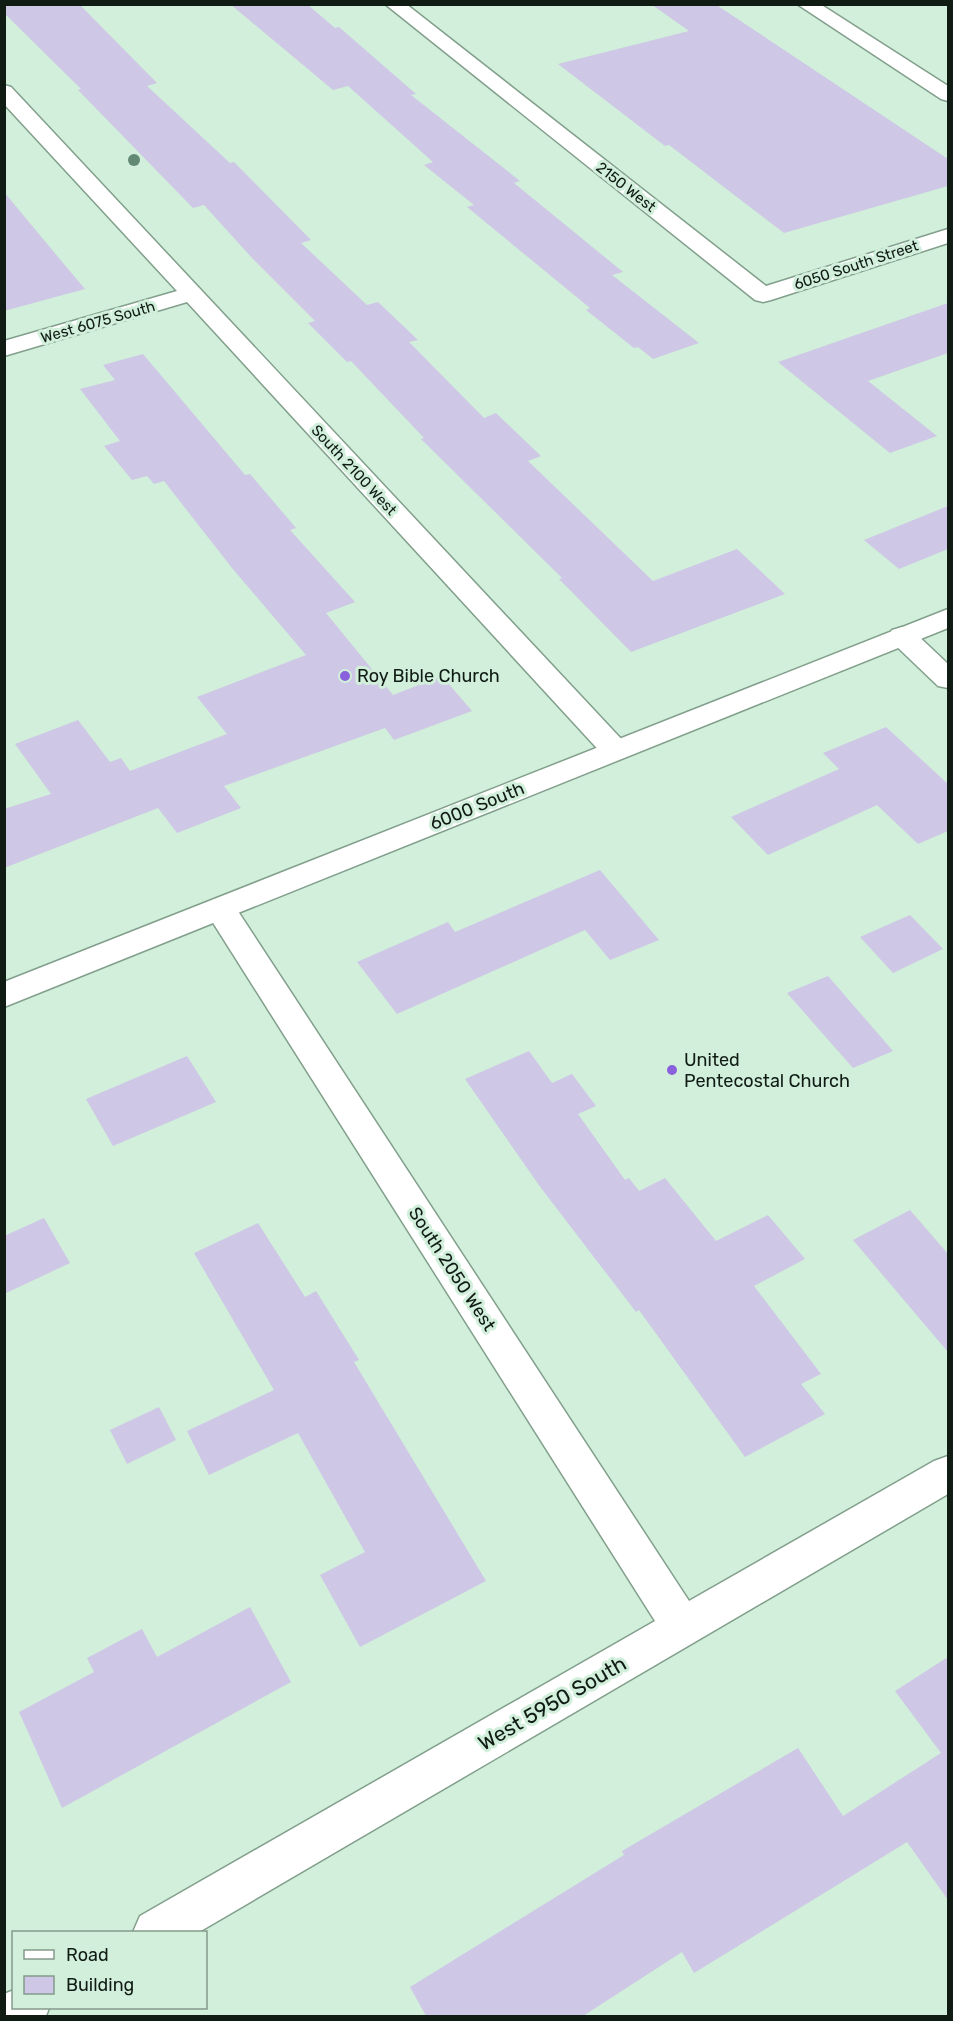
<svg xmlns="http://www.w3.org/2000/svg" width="953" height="2021" font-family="Rubik,sans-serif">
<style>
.building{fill:#cec7e5}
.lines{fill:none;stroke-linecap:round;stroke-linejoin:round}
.minor-casing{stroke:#829f8c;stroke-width:3}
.tertiary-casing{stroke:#829f8c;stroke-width:3}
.minor{fill:#fff;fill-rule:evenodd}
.tertiary{fill:#fff;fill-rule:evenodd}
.tree{fill:#628974}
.poi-dot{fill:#8961dc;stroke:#d1efdb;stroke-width:2}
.labels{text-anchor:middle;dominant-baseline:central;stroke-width:6;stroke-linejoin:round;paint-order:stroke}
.far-street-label{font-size:15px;fill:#101b14;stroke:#d1efdb}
.poi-label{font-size:18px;fill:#101b14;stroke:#d1efdb;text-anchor:start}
.street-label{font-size:18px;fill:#101b14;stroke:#d1efdb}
.near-street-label{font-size:21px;fill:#101b14;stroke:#d1efdb}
</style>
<rect width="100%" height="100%" fill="#d1efdb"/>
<g class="building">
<polygon points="4,4 79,4 157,83 147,86 230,163 234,162 311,240 301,243 367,305 378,302 418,340 409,342 484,418 496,413 541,456 528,461 653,581 737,549 785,594 631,652 559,579 562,578 421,439 424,438 351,361 347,362 308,323 315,321 252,258 204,205 193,208 78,90 81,89 4,13"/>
<polygon points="230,4 307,4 335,28 339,27 416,94 411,95 520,181 514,183 623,272 612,275 699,343 653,359 638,347 634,348 586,310 590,308 467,207 474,205 424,165 433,162 348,86 333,90"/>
<polygon points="651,4 715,4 948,159 948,186 784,233 669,145 665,146 558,64 689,31"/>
<polygon points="4,192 58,257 85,289 4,311"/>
<polygon points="948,303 948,353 868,381 937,436 890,453 778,362"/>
<polygon points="143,354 245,475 250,474 296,528 290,530 355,602 326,613 393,695 442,676 472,711 394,740 385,728 224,786 241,808 177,833 158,808 4,868 4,809 51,794 15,744 78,720 110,762 121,758 130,771 227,734 197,697 306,655 232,568 164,481 154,484 147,476 132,480 104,446 120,441 80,389 115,380 103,365"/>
<polygon points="948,506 948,549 899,569 864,540"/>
<polygon points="886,727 948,784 948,831 918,844 877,805 768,855 731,817 839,769 823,753"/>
<polygon points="600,870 659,940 610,960 585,930 397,1014 357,962 448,922 455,932"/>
<polygon points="910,915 943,949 893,973 860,937"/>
<polygon points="828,976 893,1051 853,1068 787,993"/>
<polygon points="529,1051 552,1083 572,1074 596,1106 578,1114 625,1180 629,1178 639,1191 665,1178 716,1241 768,1215 805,1259 754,1286 821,1374 801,1384 825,1414 745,1457 639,1310 636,1312 541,1188 465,1079"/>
<polygon points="187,1056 216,1102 113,1146 86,1099"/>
<polygon points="910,1210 948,1254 948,1352 853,1240"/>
<polygon points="44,1218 70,1263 4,1294 4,1236"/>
<polygon points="258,1223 305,1297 316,1291 359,1360 354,1362 486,1581 360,1647 320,1575 365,1552 298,1433 209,1475 187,1431 274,1390 194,1253"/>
<polygon points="159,1407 176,1440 127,1464 110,1430"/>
<polygon points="250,1607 291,1682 62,1808 19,1712 94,1672 87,1658 142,1629 157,1657"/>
<polygon points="948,1657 948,1900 907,1842 694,1973 682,1952 583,2016 426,2016 410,1987 624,1855 622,1851 798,1748 843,1816 941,1753 895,1691"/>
</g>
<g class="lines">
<g class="minor-casing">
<g id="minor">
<polygon points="385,4 406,4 766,286 948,229 948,243 771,300 763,302 755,300"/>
<polygon points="797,4 820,4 948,86 948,101 941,99"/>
<polygon points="4,85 11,87 625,743 630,750 625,757 615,760 605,757 187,302 4,356 4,341 177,291 4,104"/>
<polygon points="902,627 912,630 948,664 948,688 938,686 892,642 888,636 892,630"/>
<polygon points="221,899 232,902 689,1601 934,1461 948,1456 948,1494 199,1932 133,1932 140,1916 655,1621 210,918 205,910 210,902"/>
<polygon points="14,1990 14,2008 49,2008 46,2016 4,2016 4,1994"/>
</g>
</g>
<g class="tertiary-casing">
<polygon id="tertiary" points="948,609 948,628 4,1007 4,982"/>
</g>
<use href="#minor" class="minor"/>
<use href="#tertiary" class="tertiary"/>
</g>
<circle class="tree" cx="134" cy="160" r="6"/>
<g class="poi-dot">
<circle cx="345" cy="676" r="6"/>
<circle cx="672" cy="1070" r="6"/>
</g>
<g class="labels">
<g class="far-street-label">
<text transform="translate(626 187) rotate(38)">2150 West</text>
<text transform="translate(856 265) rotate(-18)">6050 South Street</text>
<text transform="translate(98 322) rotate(-16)">West 6075 South</text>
<text transform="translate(354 470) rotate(47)">South 2100 West</text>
</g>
<g class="poi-label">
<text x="357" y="676">Roy Bible Church</text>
<text x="684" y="1060">United<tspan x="684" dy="21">Pentecostal Church</tspan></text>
</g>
<g class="street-label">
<text transform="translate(477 806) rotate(-22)">6000 South</text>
<text transform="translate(452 1269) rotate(57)">South 2050 West</text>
</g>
<g class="near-street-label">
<text transform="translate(552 1703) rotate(-30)">West 5950 South</text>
</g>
</g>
<rect width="953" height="2021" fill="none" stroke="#101b14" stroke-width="12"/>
<rect x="12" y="1931" width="195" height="78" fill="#d1efdb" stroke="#849a8b" stroke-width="1.5"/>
<rect x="24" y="1950" width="30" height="9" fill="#ffffff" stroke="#849a8b" stroke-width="1.5"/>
<text x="66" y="1961" font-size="18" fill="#101b14">Road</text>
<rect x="24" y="1976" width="30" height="18" fill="#cec7e5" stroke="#849a8b" stroke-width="1.5"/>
<text x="66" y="1991" font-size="18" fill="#101b14">Building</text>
</svg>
